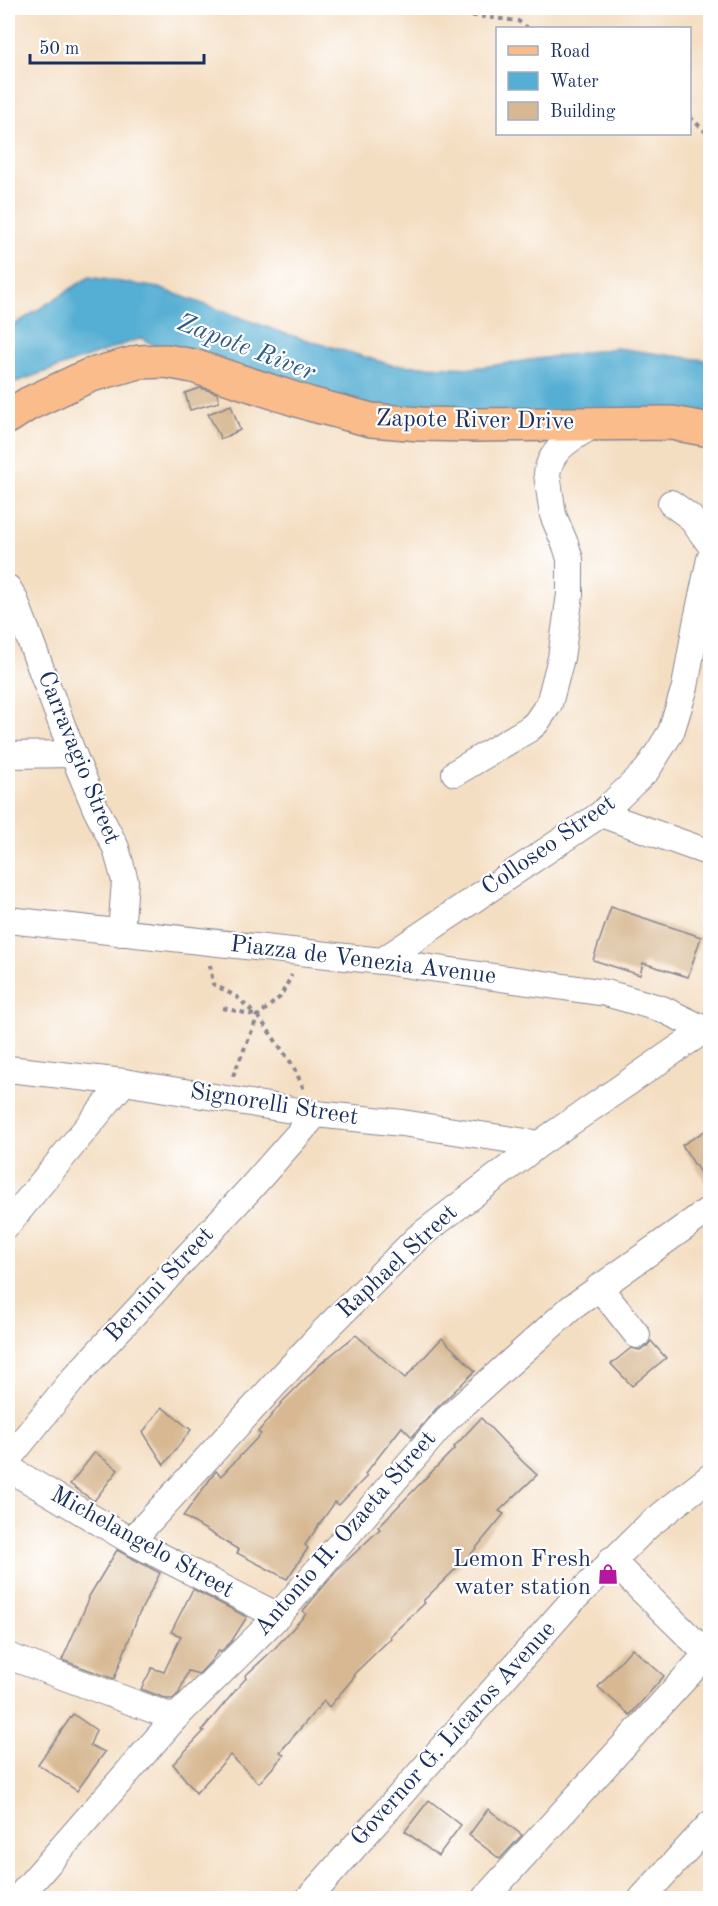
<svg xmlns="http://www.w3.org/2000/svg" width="718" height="1906" font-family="'Old Standard TT',serif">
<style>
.water{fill:#55aed3;stroke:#386e98;stroke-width:1.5}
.building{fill:#d7b892}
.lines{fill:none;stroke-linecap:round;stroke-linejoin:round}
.minor-casing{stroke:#888690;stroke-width:28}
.major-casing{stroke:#888690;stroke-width:36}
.path{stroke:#888690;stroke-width:4;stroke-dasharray:4.5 4.5;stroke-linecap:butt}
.minor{stroke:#fff;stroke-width:26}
.major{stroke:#fabc8b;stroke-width:33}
.labels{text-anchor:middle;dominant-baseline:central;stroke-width:4.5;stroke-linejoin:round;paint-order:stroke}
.street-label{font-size:24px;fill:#1b2f5e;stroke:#fff}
.poi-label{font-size:24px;fill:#1b2f5e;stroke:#fff;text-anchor:end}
.water-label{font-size:26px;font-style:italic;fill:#2f5b87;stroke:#fff}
</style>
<rect width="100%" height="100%" fill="#fff"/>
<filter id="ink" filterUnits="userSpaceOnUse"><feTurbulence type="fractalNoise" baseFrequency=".0167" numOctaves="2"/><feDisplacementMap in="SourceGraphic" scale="12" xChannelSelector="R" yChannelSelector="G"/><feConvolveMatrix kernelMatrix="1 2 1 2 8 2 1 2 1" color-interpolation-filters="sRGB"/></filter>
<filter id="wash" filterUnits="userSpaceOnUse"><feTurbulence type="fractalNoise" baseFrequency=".008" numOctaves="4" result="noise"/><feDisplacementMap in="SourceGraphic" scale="24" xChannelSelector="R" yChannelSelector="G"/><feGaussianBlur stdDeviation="1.35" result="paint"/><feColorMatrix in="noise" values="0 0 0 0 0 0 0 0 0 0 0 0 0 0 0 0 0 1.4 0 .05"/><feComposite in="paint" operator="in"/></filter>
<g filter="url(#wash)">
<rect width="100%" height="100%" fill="#f4dec2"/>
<polygon class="water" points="89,277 159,288 283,333 392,365 474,368 616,348 710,361 710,426 330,409 175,358 142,338 13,383 8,387 8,329"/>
<g id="blocks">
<g class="building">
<polygon points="200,388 217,393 219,402 190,410 185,393"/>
<polygon points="231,405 240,430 221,439 208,414"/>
<polygon points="611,907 701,937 688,977 643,963 640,975 593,960"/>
<polygon points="711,1127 711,1190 682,1145"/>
<polygon points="356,1335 405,1378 442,1338 475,1371 436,1409 412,1437 402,1427 365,1474 367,1476 339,1505 335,1502 305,1545 308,1548 287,1579 237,1553 239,1550 183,1516 216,1471 221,1476 261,1434 258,1432 283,1401 320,1364"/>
<polygon points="651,1341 666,1358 632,1386 611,1364 631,1348 640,1350 647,1346"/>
<polygon points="162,1407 191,1430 164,1465 143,1432"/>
<polygon points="481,1418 523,1462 537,1475 499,1511 504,1514 472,1553 423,1601 425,1603 390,1636 391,1638 353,1675 355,1676 329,1707 324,1701 280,1752 284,1755 259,1783 230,1755 196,1793 173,1764 204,1731 202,1730 246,1678 245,1676 274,1649 306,1614 303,1611 339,1568 380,1529 378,1527 455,1448 454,1447"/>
<polygon points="95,1452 118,1470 94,1501 70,1484"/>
<polygon points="117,1550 160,1573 138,1616 114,1679 62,1660 89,1599 88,1598"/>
<polygon points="193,1589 247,1617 231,1642 220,1652 219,1650 211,1661 199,1674 188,1671 179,1693 173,1699 167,1699 141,1689 152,1668 164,1672 181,1636 171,1632"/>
<polygon points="632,1648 664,1676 630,1715 598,1687"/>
<polygon points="73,1714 96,1730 90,1745 105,1752 77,1791 38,1764"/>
<polygon points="429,1800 461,1825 438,1856 405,1831"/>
<polygon points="488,1809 522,1835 500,1859 469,1835"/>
</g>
</g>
</g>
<g filter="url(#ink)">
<use href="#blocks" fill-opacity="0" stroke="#888690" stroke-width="1.5"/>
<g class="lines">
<g class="minor-casing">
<g id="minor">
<polyline points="671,503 690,517 710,544"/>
<polyline points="8,588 15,600 73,754 96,809 116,848 125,881 121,933"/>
<polyline points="8,755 73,754"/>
<path d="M455 773 529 729 536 723 549 704 561 658 570 594V559L566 546 553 515 547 474C550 447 576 436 597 423"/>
<polyline points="601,814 710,853"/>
<polyline points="8,920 382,961 606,993 662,1009 710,1032"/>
<polyline points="382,961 601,814 647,770 671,732 685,687 696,624 710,559"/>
<polyline points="8,1069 124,1082 316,1114 402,1123 539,1144"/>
<polyline points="8,1224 124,1082"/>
<polyline points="599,1287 637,1335"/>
<polyline points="8,1459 74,1378 249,1190 316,1114"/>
<polyline points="8,1468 131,1541 278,1616"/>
<polyline points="131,1541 324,1331 417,1238 539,1144 706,1029"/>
<polyline points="611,1560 710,1657"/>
<polyline points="8,1656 175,1718"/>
<polyline points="18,1898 175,1718 278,1616 447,1419 571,1308 710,1209"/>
<polyline points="309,1898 574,1599 649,1525 710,1477"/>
<polyline points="485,1898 707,1654"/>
<polyline points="642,1898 710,1824"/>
</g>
</g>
<g class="major-casing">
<polyline id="major" points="8,417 28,404 88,376 139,362 166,361 193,366 310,404 371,420 420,424 470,425 672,423 710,430"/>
</g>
<g class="path">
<polyline points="447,8 457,14 518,21 528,28"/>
<polyline points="690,117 710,136"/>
<polyline points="210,965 213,984 237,997 257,1016"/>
<polyline points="223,1008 258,1016 292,1064 304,1089"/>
<polyline points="233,1076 258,1016 280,997 292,975"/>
</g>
<use href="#minor" class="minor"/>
<use href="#major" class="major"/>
</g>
</g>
<defs>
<g id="shop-bare" transform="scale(1.62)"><path d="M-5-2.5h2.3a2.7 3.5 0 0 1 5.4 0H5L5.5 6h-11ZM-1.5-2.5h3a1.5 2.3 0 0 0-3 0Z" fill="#b5179e" stroke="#fff" stroke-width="2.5" paint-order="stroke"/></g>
</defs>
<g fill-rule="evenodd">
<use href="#shop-bare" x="608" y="1574"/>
</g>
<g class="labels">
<g class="street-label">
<text transform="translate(475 421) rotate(1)">Zapote River Drive</text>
<text transform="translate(78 758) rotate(68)">Carravagio Street</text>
<text transform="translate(549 846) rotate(-35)">Colloseo Street</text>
<text transform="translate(363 961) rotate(7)">Piazza de Venezia Avenue</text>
<text transform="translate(274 1105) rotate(9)">Signorelli Street</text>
<text transform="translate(398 1262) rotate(-43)">Raphael Street</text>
<text transform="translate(160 1285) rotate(-47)">Bernini Street</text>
<text transform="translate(346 1534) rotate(-49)">Antonio H. Ozaeta Street</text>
<text transform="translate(142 1543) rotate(29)">Michelangelo Street</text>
<text transform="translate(454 1734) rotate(-48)">Governor G. Licaros Avenue</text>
</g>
<g class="poi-label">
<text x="591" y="1560">Lemon Fresh<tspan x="591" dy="28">water station</tspan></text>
</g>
<g class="water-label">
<text transform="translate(246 348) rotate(21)">Zapote River</text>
</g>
</g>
<rect width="718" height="1906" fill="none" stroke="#fff" stroke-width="30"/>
<rect x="496" y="27" width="195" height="108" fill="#ffffff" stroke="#a4acbf" stroke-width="1.5"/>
<rect x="508" y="46" width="30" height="9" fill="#fabc8b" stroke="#a4acbf" stroke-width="1.5"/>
<text x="550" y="57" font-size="18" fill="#1b2f5e">Road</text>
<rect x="508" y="72" width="30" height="18" fill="#55aed3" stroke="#a4acbf" stroke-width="1.5"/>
<text x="550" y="87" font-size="18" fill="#1b2f5e">Water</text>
<rect x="508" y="102" width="30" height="18" fill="#d7b892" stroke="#a4acbf" stroke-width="1.5"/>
<text x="550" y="117" font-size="18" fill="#1b2f5e">Building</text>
<path d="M30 54v9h174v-9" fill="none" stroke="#1b2f5e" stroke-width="3"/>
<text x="39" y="54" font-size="18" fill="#1b2f5e" stroke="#ffffff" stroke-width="4.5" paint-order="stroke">50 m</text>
</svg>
